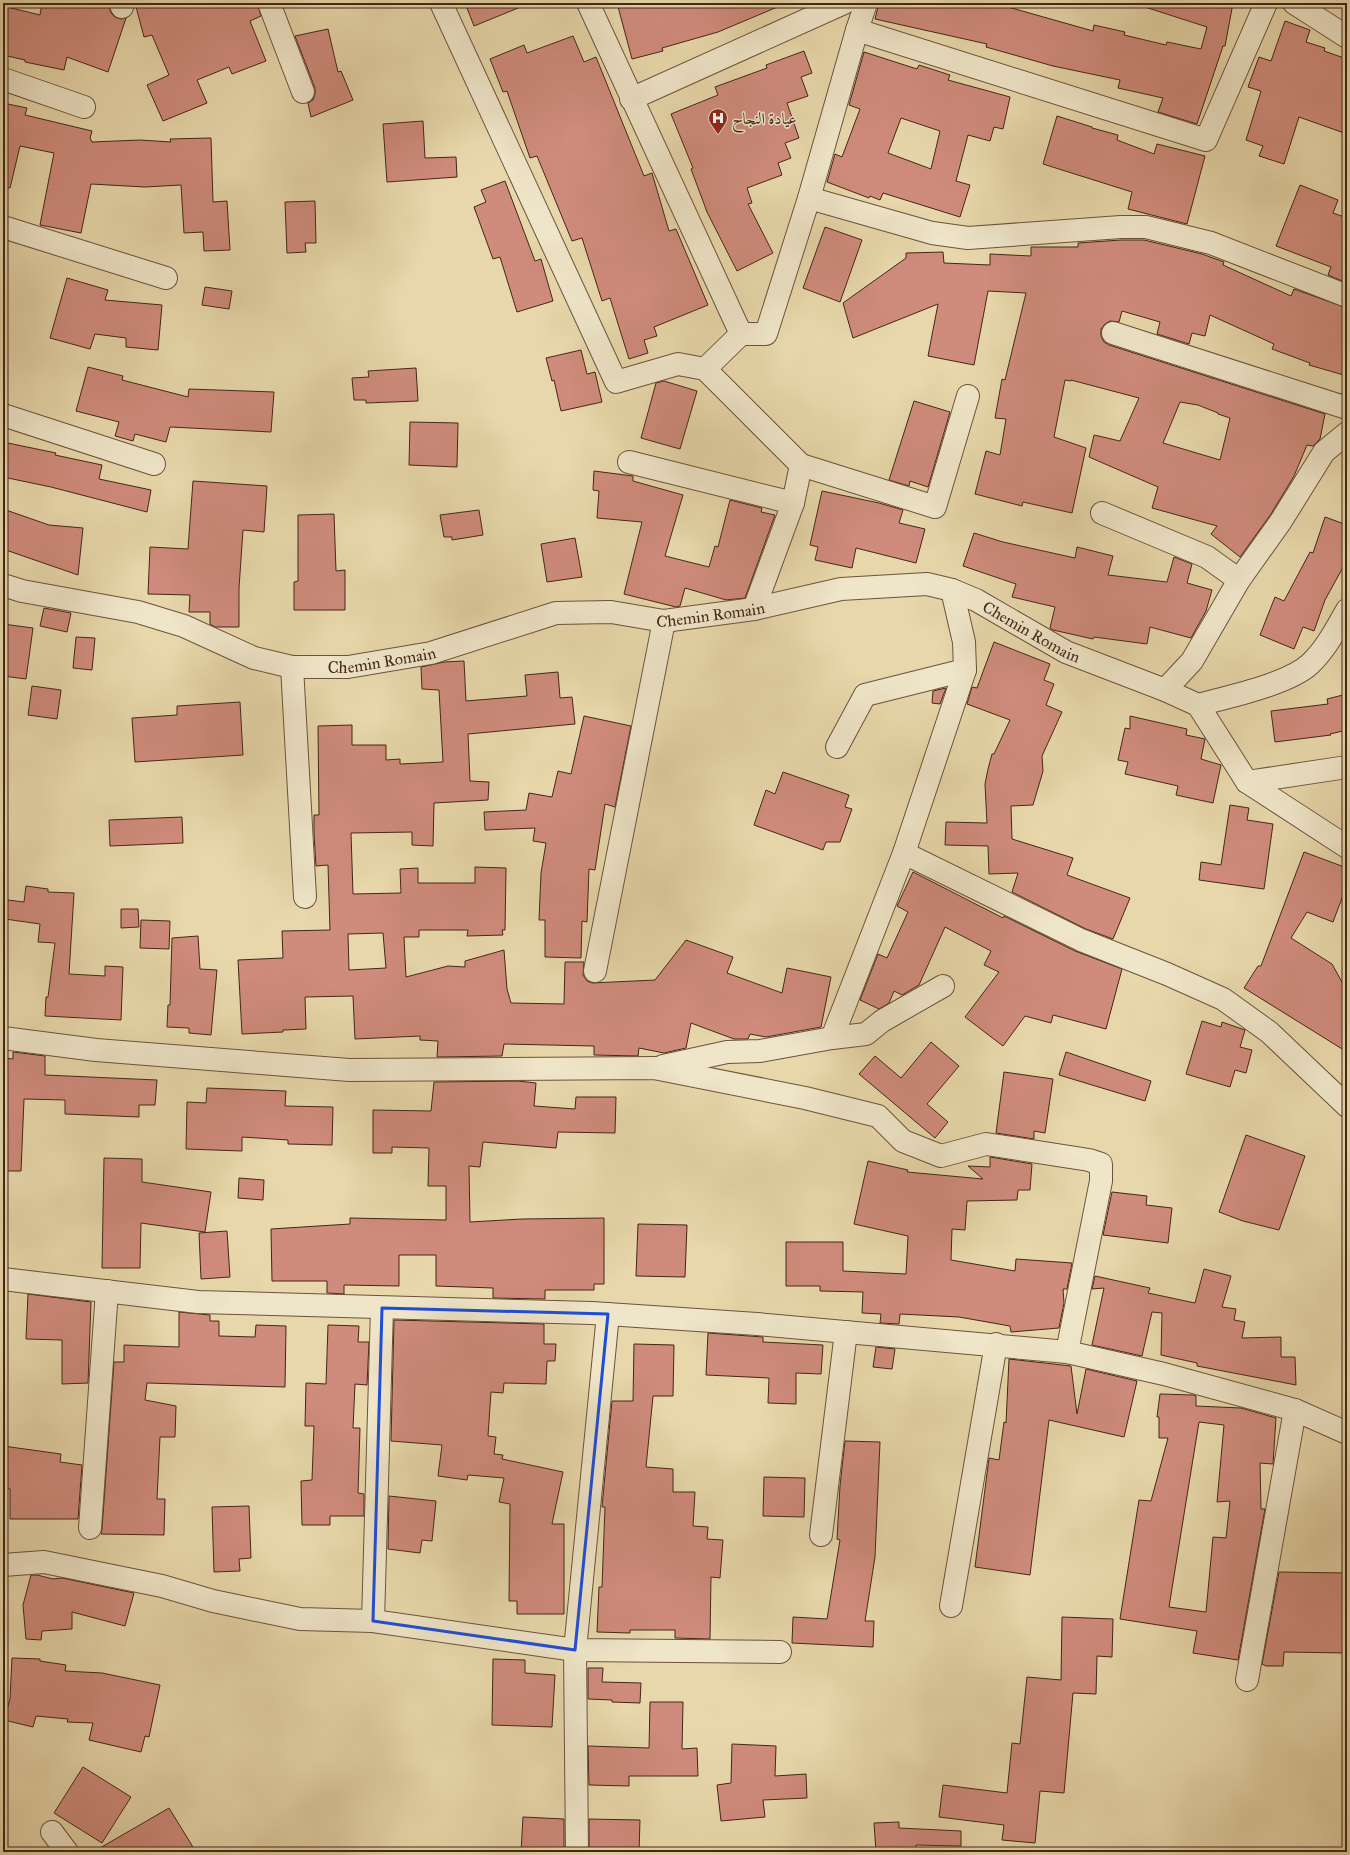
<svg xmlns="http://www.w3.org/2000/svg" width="1350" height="1855" font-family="'IM FELL Great Primer',Amiri,serif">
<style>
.building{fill:#cf8b7c;stroke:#442617;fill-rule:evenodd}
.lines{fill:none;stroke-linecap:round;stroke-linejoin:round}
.minor-casing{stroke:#6d523c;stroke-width:24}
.minor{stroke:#efe5c8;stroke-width:22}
.marked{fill:none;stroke:#1d4ed8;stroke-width:3;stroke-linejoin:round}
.labels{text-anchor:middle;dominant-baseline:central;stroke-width:3;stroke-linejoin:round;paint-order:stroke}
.poi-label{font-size:16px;fill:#442617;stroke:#efe5c8;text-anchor:start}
.street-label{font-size:16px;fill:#442617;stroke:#efe5c8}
</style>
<rect width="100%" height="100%" fill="#e7d7aa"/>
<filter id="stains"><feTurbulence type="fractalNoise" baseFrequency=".005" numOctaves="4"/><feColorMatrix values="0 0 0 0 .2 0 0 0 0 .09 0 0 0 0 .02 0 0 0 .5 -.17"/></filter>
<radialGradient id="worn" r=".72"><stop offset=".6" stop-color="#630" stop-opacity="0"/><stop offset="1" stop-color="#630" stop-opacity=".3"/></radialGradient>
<g class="building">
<polygon points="42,3 108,3 111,13 115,17 121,19 126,18 108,72 67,57 64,70 25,62 25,60 3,55 3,6 40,15"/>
<polygon points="135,3 257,3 261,16 250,21 266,61 232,74 229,67 197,80 207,103 163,121 147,85 169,75 152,35 144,37"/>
<polygon points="465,3 528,3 528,4 474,26"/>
<polygon points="617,3 787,3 718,32 662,48 663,51 632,59"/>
<polygon points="879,3 994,3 1093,31 1094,25 1125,32 1124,35 1166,45 1167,42 1201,49 1207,27 1145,7 1145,3 1233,3 1225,46 1223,46 1197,124 1158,112 1163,98 1118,88 1120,80 1053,66 986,47 987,44 875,19"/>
<polygon points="1285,21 1310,30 1306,42 1325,48 1324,51 1347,59 1347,134 1299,117 1284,164 1259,156 1263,146 1246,140 1261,91 1248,87 1259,57 1271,61"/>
<polygon points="328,29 338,72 341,71 353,100 311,117 308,103 313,100 315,94 315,88 295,36"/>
<polygon points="573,36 584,62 596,57 644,176 652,173 669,231 676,229 708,305 654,327 657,336 644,340 648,353 629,359 610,298 602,301 582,238 572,241 537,156 530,158 507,91 503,92 490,59 524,45 527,53"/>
<polygon points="804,51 812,73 801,77 808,96 787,103 799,138 785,143 791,158 778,163 782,175 747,188 752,203 748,204 773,253 737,271 707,212 691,169 693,168 671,114 718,95 715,87 767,68 766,65"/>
<path d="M864 52 917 69 919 65 950 75 948 80 1010 97 1003 129 994 127 990 141 968 135 956 181 970 185 960 217 883 193 880 200 870 196 869 198 827 182 835 154 842 157 860 109 849 105ZM901 118 940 131 931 169 888 153Z"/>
<polygon points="3,103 27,108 25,115 92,131 90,138 92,142 140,140 171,142 170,139 211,138 213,202 227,201 230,250 204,251 203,232 184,233 181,185 145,187 91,184 81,233 40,225 54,153 20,146 10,188 3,187"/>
<polygon points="1057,116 1092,127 1092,128 1118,135 1117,140 1154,154 1157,144 1205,156 1187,224 1128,209 1132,192 1043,164"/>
<polygon points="423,121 425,158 456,157 457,177 387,182 383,124"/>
<polygon points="505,181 535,261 541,259 553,301 517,312 500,257 493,259 474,207 486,202 481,190"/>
<polygon points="1300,185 1338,200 1333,213 1347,218 1347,283 1328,275 1331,267 1276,246"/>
<polygon points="315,201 316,243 305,243 306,252 287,253 285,202"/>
<polygon points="825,227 862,240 840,302 803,288"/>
<path d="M1121 240H1144L1202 254 1224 262 1223 265 1291 296 1294 289 1347 308V376L1309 365 1310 363 1272 349 1274 344 1210 315 1205 336 1192 333 1189 344 1157 334 1160 322 1122 311 1119 322 1110 321 1105 324 1101 329V336L1104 342 1109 345 1325 414 1320 439 1313 446 1307 445 1294 476 1271 514 1240 557 1211 534 1217 526 1152 508 1158 487 1089 457 1094 435 1120 441 1139 398 1071 380V381L1065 380 1054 437 1086 448 1072 513 1023 502 1022 506 975 494 986 451 1000 455 1006 419 995 418 1002 379 1005 380 1026 293 988 291 974 365 928 356 938 304 853 338 843 303 906 258V253L943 252 944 263 990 265V254L1031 256V247H1078V243ZM1180 402 1198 405 1218 413V414L1230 418 1220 460 1163 443Z"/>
<polygon points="67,278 108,290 105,300 162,305 158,350 126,347 126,338 95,334 90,349 50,338"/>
<polygon points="205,287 232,291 229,309 202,305"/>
<polygon points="581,350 587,374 595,372 602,402 561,411 554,380 552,381 546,358"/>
<polygon points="88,367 123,376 122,380 188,397 189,389 274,392 271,432 170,427 166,442 135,434 133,441 115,436 119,422 76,411"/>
<polygon points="416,368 418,401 366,403 366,400 354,400 352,378 369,377 368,371"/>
<polygon points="664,381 697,391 680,449 641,438 656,383"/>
<polygon points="914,401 950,412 928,487 910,481 909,486 889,480"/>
<polygon points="410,422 458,423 457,467 409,465"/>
<polygon points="3,442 56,453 55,455 102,465 99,479 151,490 147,512 51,487 3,477"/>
<polygon points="594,471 633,476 633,481 683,495 665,556 709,567 715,546 718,547 730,500 762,508 761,512 775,515 745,598 726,600 685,588 680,606 676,607 624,594 642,522 597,518 599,491 593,490"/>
<polygon points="193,481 267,486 264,532 243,530 239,588 239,627 215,627 210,624 210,612 189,612 190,595 148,594 150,547 188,549"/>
<polygon points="822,491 879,503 903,510 899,523 925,529 916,563 856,548 852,568 815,560 818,547 810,545"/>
<polygon points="3,509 49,525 83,528 78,575 3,549"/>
<polygon points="479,510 483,535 452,540 452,537 444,537 440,515"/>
<polygon points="334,514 336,571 345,570 345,610 294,610 294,582 298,581 298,515"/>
<polygon points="1325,517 1347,525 1347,560 1325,600 1314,631 1303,627 1294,649 1260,635 1275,597 1284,601 1310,552 1313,553"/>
<polygon points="974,533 1003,542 1075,558 1077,547 1113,556 1108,575 1167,582 1174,557 1192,564 1187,583 1212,590 1206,611 1191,638 1150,627 1147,644 1094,637 1093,639 1053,630 1050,628 1055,607 1012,597 1016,584 963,566"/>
<polygon points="575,538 582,577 547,582 541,544"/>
<polygon points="44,608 71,613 67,632 40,626"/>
<polygon points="3,624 33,628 26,679 3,676"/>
<polygon points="76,637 95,638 92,670 73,668"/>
<polygon points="994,642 1050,664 1044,680 1054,684 1046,705 1062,712 1042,756 1043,771 1033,805 1011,806 1012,839 1073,858 1067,875 1130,898 1113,939 1086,929 1012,892 1018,873 989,874 988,846 945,845 946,822 987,823 985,784 988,769 992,754 994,754 1010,720 967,704 972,687 977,688"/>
<path d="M464 661 466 701 527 696 525 675 558 672 560 698 572 697 575 724 468 734 470 781 489 782 488 800 434 803 433 846 412 845V832L351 833 353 894 401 893 400 869 418 868V883H475V867L506 868 505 930H502L503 935 467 936 468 930H419V937H404L406 977 448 966 465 967V961L504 950 507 989 511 1003 564 1004 565 962H584L583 975 587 981 592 983 655 980 686 940 733 957 727 973 782 993 787 968 831 977 821 1027 766 1037 750 1034 748 1039H734L691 1023 686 1048 664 1053 639 1048 638 1056 594 1055V1046L504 1044 502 1056 437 1057 438 1041 420 1040V1036L355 1039 353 996 305 997 306 1029 283 1030V1032L242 1034 238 960 283 958 282 931 330 930 328 865 316 866 314 834V815H319L318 726 352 725V745H386V760L400 759V764L443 762 439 690 422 689 421 667 444 662ZM383 933 386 968 349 970 348 934Z"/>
<polygon points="32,686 61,690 57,719 28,715"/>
<polygon points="946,688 940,704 932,703 933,691"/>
<polygon points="1347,694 1347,730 1330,734 1331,735 1275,742 1271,711 1328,704 1327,699"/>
<polygon points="240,702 243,755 135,762 132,718 177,715 177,706"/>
<polygon points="584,716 631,726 615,807 605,804 595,870 589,869 587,922 582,921 581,958 545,957 545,920 539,920 541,873 546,843 533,841 535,828 485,830 484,812 526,810 529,793 552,797 558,771 571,774"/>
<polygon points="1130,716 1187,729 1186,735 1205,739 1201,759 1221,765 1213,803 1176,795 1178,786 1125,774 1128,762 1118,760 1125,728 1130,729"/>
<polygon points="783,772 849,795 845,807 852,809 840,842 826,842 823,850 754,825 766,790 775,794"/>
<polygon points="1230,805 1249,808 1247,820 1273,824 1264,889 1199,880 1201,862 1221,865"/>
<polygon points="182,817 183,843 110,846 109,820"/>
<polygon points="1304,852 1347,868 1347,885 1333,922 1307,912 1291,938 1332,964 1347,991 1347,1052 1244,988 1258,966 1261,966"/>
<polygon points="913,872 1003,918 1004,916 1075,951 1122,969 1106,1029 1053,1015 1051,1023 1025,1016 1003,1046 965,1017 999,972 984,965 991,951 945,927 919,985 902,995 894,991 889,1003 879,1009 860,1000 878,954 887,958 908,912 897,906"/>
<polygon points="26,886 48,889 48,892 74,893 69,974 105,976 105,966 123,967 121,1020 45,1016 46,997 48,997 55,943 38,942 40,924 5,919 8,900 24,902"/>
<polygon points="121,909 138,909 139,927 121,928"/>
<polygon points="141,920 170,921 169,949 140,948"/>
<polygon points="198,936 200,969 217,970 211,1035 189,1033 189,1028 167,1027 168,1005 170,1005 172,938"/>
<polygon points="1202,1021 1221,1027 1222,1022 1245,1030 1240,1047 1252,1050 1246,1073 1235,1070 1230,1087 1186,1074"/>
<polygon points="931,1042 959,1066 927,1104 948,1122 935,1138 859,1074 875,1056 901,1078"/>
<polygon points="13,1052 45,1056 45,1075 157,1080 155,1105 139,1105 139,1117 65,1114 65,1100 24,1099 21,1171 3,1171 3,1058 13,1059"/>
<polygon points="1066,1052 1151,1081 1145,1101 1059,1075"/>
<polygon points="1004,1072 1053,1079 1045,1133 1034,1131 1034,1139 996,1133"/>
<polygon points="518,1081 536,1083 534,1106 575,1109 576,1097 616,1097 615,1133 558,1132 556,1148 483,1142 480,1167 469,1166 470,1222 522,1219 604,1218 604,1284 594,1284 594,1290 545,1290 545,1299 493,1298 493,1288 436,1286 436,1255 399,1255 399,1286 344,1285 344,1294 327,1293 327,1281 272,1281 271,1229 350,1224 350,1218 446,1220 446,1186 428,1186 429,1148 392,1147 392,1153 373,1153 373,1110 431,1111 434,1082"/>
<polygon points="207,1088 286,1091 285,1106 333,1107 332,1145 288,1144 288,1140 242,1137 242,1151 186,1149 187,1102 206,1103"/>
<polygon points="1246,1135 1305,1156 1279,1230 1243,1221 1219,1212"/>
<polygon points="990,1157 1032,1164 1030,1190 1018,1190 1017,1200 967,1201 965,1230 952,1229 951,1260 1015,1271 1016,1259 1072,1263 1067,1289 1063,1289 1064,1303 1059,1328 1011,1332 1010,1326 959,1317 900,1314 899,1324 880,1323 881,1314 862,1313 863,1292 820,1291 820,1286 786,1286 786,1242 843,1242 843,1271 906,1274 908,1236 854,1224 868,1161 908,1170 907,1172 983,1179 968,1166 990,1167"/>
<polygon points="104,1158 142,1159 142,1182 211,1192 205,1232 141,1223 140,1268 102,1268"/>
<polygon points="239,1178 264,1180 263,1200 238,1198"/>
<polygon points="1112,1192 1147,1196 1146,1205 1172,1208 1168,1243 1103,1235"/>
<polygon points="638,1224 687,1225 685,1277 636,1276"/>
<polygon points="227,1231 230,1277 201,1279 199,1233"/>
<polygon points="1204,1269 1231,1276 1222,1307 1236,1309 1234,1320 1245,1322 1242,1338 1281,1337 1281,1357 1295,1357 1296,1385 1197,1366 1197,1363 1161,1355 1162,1313 1152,1312 1142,1356 1092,1345 1104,1288 1092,1289 1095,1276 1150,1288 1148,1293 1195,1303"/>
<polygon points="28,1294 91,1302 88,1383 62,1384 62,1340 26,1339"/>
<polygon points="179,1312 210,1315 210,1321 219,1321 219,1336 255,1337 256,1325 286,1326 285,1387 147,1383 145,1400 176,1406 175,1437 160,1437 157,1499 165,1499 164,1535 101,1534 102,1529 114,1362 124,1362 124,1345 179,1347"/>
<polygon points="394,1320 544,1324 544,1344 556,1344 555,1361 547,1361 546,1384 504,1383 503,1393 491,1392 488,1436 496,1437 494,1454 503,1455 502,1459 563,1472 552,1524 564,1524 564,1614 517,1614 517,1601 509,1601 510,1504 499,1502 504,1478 468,1475 467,1480 438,1476 442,1445 391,1441"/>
<polygon points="328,1325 359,1326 358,1342 369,1342 367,1385 355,1384 353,1428 360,1428 358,1493 364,1494 364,1516 330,1516 330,1525 302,1525 301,1481 312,1480 314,1426 305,1426 306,1383 326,1384"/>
<polygon points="708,1333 763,1337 763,1342 823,1345 821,1374 796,1373 796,1404 768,1403 769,1378 706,1375"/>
<polygon points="634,1344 674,1345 673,1396 653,1396 646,1467 673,1469 673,1492 695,1492 693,1526 708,1527 707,1539 723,1540 720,1578 711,1577 710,1639 675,1638 675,1630 630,1630 630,1633 597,1632 599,1587 602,1587 605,1507 602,1507 612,1401 633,1401"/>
<polygon points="876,1347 895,1349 892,1369 873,1367"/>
<polygon points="1009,1359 1071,1366 1077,1414 1086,1369 1137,1381 1124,1437 1049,1420 1030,1575 975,1567 989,1458 999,1460 1004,1422 1006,1423"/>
<path d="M1160 1394 1193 1395 1196 1396V1406L1241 1408 1276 1418 1273 1464 1260 1463 1261 1509H1265L1238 1660 1193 1653 1197 1631 1120 1619 1139 1500 1151 1501 1168 1438H1159V1417H1157ZM1199 1422 1224 1425 1217 1502 1230 1501 1226 1538 1213 1537 1206 1612 1169 1607Z"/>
<polygon points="845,1441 880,1442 875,1557 865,1621 874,1621 873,1647 792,1643 793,1617 827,1619 840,1540 837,1539 840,1486"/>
<polygon points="3,1446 61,1454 60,1462 82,1465 78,1519 10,1519 10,1489 3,1488"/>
<polygon points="764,1477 805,1478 804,1517 763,1516"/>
<polygon points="389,1496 436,1501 432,1541 422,1540 420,1553 388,1549"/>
<polygon points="249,1506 251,1558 239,1559 240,1571 214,1572 212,1507"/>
<polygon points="1279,1572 1347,1573 1347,1653 1284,1652 1283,1666 1266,1666 1262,1664"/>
<polygon points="31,1575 37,1575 53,1579 62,1578 134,1593 125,1626 72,1612 72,1629 42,1631 41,1640 26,1639 23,1605"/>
<polygon points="1062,1617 1113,1619 1112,1657 1097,1656 1096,1694 1073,1693 1064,1793 1040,1791 1035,1843 1002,1840 1004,1825 939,1817 943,1785 1007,1793 1012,1743 1020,1744 1027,1677 1061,1680"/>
<polygon points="12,1658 40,1659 40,1661 66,1665 65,1671 102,1673 160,1685 149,1737 145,1736 141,1752 89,1740 93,1723 67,1722 68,1719 36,1716 33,1727 4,1720 10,1699"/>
<polygon points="493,1659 525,1660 525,1673 555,1675 552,1727 492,1725"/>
<polygon points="588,1668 603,1668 602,1682 641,1683 640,1703 612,1702 612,1700 588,1699"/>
<polygon points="650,1702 683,1702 682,1749 697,1748 698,1776 629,1776 629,1786 589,1785 588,1746 649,1748"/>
<polygon points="732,1744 776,1746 775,1776 806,1774 807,1798 763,1800 765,1817 721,1821 717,1785 731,1783"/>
<polygon points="83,1767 131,1797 102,1843 54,1813"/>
<polygon points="169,1808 196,1852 93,1852"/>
<polygon points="523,1817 564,1819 564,1852 521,1852"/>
<polygon points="589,1819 640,1820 639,1852 589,1852"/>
<polygon points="899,1822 899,1828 961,1831 961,1846 916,1845 916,1852 876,1852 874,1823"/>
</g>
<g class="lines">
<g class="minor-casing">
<g id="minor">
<polyline points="120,3 122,7"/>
<polyline points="269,3 303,92"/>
<polyline points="441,3 616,382 678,364 705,369 741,334 766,334 809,198 857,30 866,3"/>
<polyline points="588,3 741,334"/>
<polyline points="1294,3 1347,37"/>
<polyline points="857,30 1206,140 1266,3"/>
<polyline points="3,79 84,107"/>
<polyline points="631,99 844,3"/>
<polyline points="809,198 932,233 968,238 1121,227 1146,227 1211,243 1347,296"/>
<polyline points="3,227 166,278"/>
<polyline points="1113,333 1347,408"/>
<polyline points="705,369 801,465 793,503 754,609"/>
<polyline points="3,415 154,464"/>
<polyline points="629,462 793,503"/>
<polyline points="801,465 935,507 968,396"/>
<polyline points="1102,513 1207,557 1239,580"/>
<path id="s1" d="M3 585 22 591 138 612 184 626 254 658 292 667H348L431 653 556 613 611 612 664 621 754 609 841 589 927 584 952 590 976 600 1066 652 1165 690 1198 705 1247 782 1347 847"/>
<polyline points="292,667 305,897"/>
<polyline points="1165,690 1192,661 1239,580 1281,521 1324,452 1347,433"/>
<path d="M1198 705C1227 697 1289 684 1310 664 1326 649 1336 629 1347 610"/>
<polyline points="837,747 865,695 965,670"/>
<polyline points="1247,782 1347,767"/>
<polyline points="904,853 1081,940 1167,974 1223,999 1269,1032 1347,1106"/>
<polyline points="595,971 664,621"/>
<polyline points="3,1038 96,1050 349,1070 654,1068 805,1098 878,1116 903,1141 941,1156 986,1144 1089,1160 1101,1164 1101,1181 1067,1352"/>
<polyline points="832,1038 904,853 965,670 964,642 952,590"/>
<polyline points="663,1066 727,1052 760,1051 832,1038 866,1034 882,1021 943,986"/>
<polyline points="3,1279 198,1302 592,1313 757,1324 1067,1352 1164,1374 1295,1410 1347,1433"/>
<polyline points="90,1528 107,1291"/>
<polyline points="821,1535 846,1332"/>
<polyline points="3,1565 44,1562 162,1586 213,1601 300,1619 373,1621 575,1650 780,1652"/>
<polyline points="951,1606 996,1344"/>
<polyline points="373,1621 382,1308"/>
<polyline points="1247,1680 1295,1410"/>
<polyline points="52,1832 67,1852"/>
<polyline points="577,1852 575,1650 608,1314"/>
</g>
</g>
<use href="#minor" class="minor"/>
</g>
<path class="marked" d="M382 1308 608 1314 575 1650 373 1621Z"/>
<defs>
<g id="hospital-pin" transform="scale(1)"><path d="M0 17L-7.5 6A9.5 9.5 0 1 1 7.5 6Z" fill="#8f2418" stroke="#efe5c8"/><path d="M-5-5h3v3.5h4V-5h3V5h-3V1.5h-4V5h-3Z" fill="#fff"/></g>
</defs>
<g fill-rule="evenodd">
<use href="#hospital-pin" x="718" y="118"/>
</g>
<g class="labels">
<g class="poi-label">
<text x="732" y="118">عيادة النجاح</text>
</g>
<g class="street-label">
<text stroke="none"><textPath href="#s1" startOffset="729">Chemin Romain</textPath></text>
<text stroke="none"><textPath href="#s1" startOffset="1064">Chemin Romain</textPath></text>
<text stroke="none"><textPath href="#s1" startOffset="392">Chemin Romain</textPath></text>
</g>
</g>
<rect width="1350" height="1855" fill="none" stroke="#e7d7aa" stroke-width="16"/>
<rect x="4" y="4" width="1342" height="1847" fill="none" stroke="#442617" stroke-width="2"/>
<rect x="8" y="8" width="1334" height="1839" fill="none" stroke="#442617"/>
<rect width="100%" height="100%" filter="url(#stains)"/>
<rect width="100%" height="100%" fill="url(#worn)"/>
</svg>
